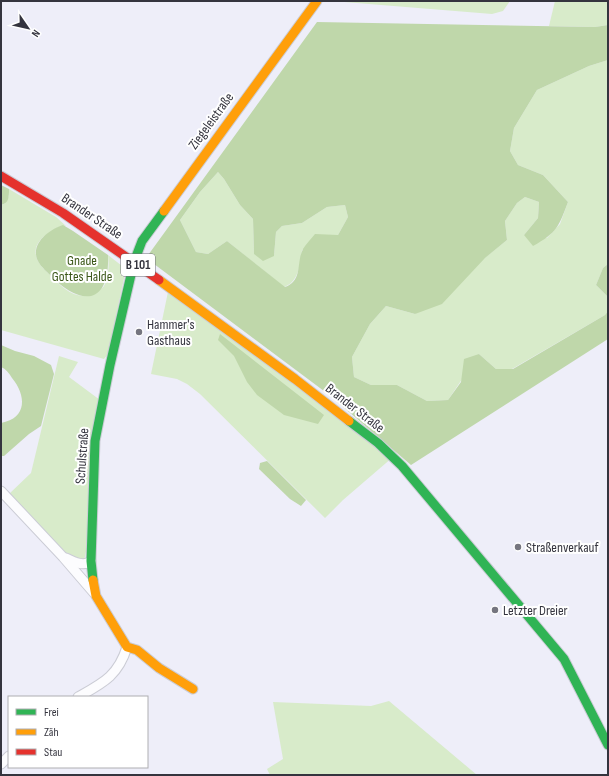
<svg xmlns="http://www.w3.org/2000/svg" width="609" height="776" font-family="'Sofia Sans Condensed',sans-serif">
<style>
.green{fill:#d8ebca}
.forest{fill:#bfd7aa;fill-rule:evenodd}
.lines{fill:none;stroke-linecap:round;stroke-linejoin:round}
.street-casing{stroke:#cbccd5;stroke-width:11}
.fast-casing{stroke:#cbccd5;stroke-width:11}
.slow-casing{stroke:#cbccd5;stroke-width:11}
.jam-casing{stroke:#cbccd5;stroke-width:11}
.street{stroke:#fcfcfe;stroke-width:9}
.fast{stroke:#30b455;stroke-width:9}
.slow{stroke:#ff9f0a;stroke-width:9}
.jam{stroke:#e5322d;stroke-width:9}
.poi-dot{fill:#75757f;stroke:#fff;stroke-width:1.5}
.labels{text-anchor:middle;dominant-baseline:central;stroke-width:4;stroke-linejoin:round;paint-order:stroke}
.shield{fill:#fff;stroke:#717178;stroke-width:1}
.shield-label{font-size:13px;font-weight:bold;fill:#34343e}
.street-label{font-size:14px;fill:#34343e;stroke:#fff}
.park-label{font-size:14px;fill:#3a5617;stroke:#fff}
.poi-label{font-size:14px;fill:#34343e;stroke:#fff;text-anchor:start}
</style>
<rect width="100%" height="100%" fill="#eeeef9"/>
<g class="green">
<polygon points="332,1 510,1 503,11 492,14"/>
<polygon points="555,1 608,1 608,25 595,27 549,26"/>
<polygon points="608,60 608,264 603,268 596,285 608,297 608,311 605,315 512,369 496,369 479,354 448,400 427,401 397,385 371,385 354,377 352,357 370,324 386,306 415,314 507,240 505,221 517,203 525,197 539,202 538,218 524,235 547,238 560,224 568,202 543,175 518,165 510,151 514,128 537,90 589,66"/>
<path d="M218 172 224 179 240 205 253 219 254 254 274 256 276 232 282 226 302 223 327 207 345 205 348 217 338 235 302 250C300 264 299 282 284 287L227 241 208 254 196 252 180 220 200 192Z"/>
<path d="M9 189 56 217 66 226C60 224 52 231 47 234 40 239 34 246 36 255 37 263 44 269 50 275 62 288 79 304 97 291 99 290 103 288 104 286 109 278 109 264 108 255L126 269 108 354 104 359 1 330V205L4 204 9 196Z"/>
<polygon points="169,287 393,457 343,500 325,518 200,394 187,384 177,379 151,374"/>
<polygon points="59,356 78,362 69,377 100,400 88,542 84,561 65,553 9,494 31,473"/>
<polygon points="389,701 477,775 270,775 267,769 283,759 273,702 371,706"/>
</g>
<g class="forest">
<path d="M317 22 595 27 608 25V60L589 66 537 90 514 128 510 151 518 165 543 175 568 202C559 226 557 233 533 246L524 235 538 218 539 202 525 197 517 203 505 221 507 240 485 258 442 304 415 314 386 306 370 324 352 357 354 377 371 385H397L427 401 448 400 461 382 464 359 479 354 496 369H513L605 315 608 311V339L411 465 328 394 146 258ZM218 172 224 179 240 205 253 219 254 254 263 261 274 256 276 232 282 226 302 223 327 207 345 205 348 217 338 235 315 234C311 239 306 244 303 249 296 262 303 281 285 287L227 241 208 254 196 252 180 220 200 192Z"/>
<path d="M1 185 9 189C9 197 9 203 1 205Z"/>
<path d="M63 225 73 231 108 255C110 307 79 306 49 274 44 269 36 262 36 254 35 240 51 229 63 225Z"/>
<polygon points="608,264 608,297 596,285 603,268"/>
<polygon points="220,334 324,415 318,424 284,415 257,395 247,382 234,356 218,340"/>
<path d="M1 345 15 351 34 356 51 365 54 374 41 426 29 434 4 456H1V423C28 418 26 395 12 378 9 373 6 369 1 367Z"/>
<polygon points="267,461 306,500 301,506 290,499 259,469 260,463"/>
</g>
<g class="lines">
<g class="street-casing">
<g id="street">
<polyline points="1,491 63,557 94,593"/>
<path d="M66 558C74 562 84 567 91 561"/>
<path d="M78 697C103 683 118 676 127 647"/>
<polyline points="1,764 9,756"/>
</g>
</g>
<g class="fast-casing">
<g id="fast">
<polyline points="349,421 378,443 402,466 564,659 608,745"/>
<polyline points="93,580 91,561 95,441 110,365 134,262 142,241 164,211"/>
</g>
</g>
<g class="slow-casing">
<g id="slow">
<polyline points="164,211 317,1"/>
<polyline points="159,280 295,379 349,421"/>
<polyline points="93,580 96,596 127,647 137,650 159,668 193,689"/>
</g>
</g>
<g class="jam-casing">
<polyline id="jam" points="1,176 63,213 159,280"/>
</g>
<use href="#street" class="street"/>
<use href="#fast" class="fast"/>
<use href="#slow" class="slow"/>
<use href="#jam" class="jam"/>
</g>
<g class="poi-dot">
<circle cx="139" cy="332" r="4"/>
<circle cx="518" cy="547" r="4"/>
<circle cx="495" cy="610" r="4"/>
</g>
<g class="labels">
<rect class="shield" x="121" y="254" width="34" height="22" rx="3"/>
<g class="shield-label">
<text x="138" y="265">B 101</text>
</g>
<g class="street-label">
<text transform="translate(211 121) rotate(-54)">Ziegeleistraße</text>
<text transform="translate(92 216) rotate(34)">Brander Straße</text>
<text transform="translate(355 408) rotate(38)">Brander Straße</text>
<text transform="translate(82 456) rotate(-86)">Schulstraße</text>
</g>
<g class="park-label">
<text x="82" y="260">Gnade<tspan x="82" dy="16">Gottes Halde</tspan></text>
</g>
<g class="poi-label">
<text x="147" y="324">Hammer's<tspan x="147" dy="16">Gasthaus</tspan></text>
<text x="526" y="547">Straßenverkauf</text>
<text x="503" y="610">Letzter Dreier</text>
</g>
</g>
<rect width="609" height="776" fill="none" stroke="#34343e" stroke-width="4"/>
<rect x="8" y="696" width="140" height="72" fill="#ffffff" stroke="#aeaeb2"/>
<rect x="16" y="709" width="20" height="6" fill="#30b455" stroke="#aeaeb2"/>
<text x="44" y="716" font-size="12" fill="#34343e">Frei</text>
<rect x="16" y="729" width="20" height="6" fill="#ff9f0a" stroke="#aeaeb2"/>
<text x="44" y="736" font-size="12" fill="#34343e">Zäh</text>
<rect x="16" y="749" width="20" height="6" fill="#e5322d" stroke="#aeaeb2"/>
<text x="44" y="756" font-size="12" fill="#34343e">Stau</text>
<g transform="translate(28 28) rotate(124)" stroke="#ffffff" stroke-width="3" paint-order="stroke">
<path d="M0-3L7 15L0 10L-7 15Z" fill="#34343e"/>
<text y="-6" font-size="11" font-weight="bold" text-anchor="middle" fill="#34343e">N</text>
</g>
</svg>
